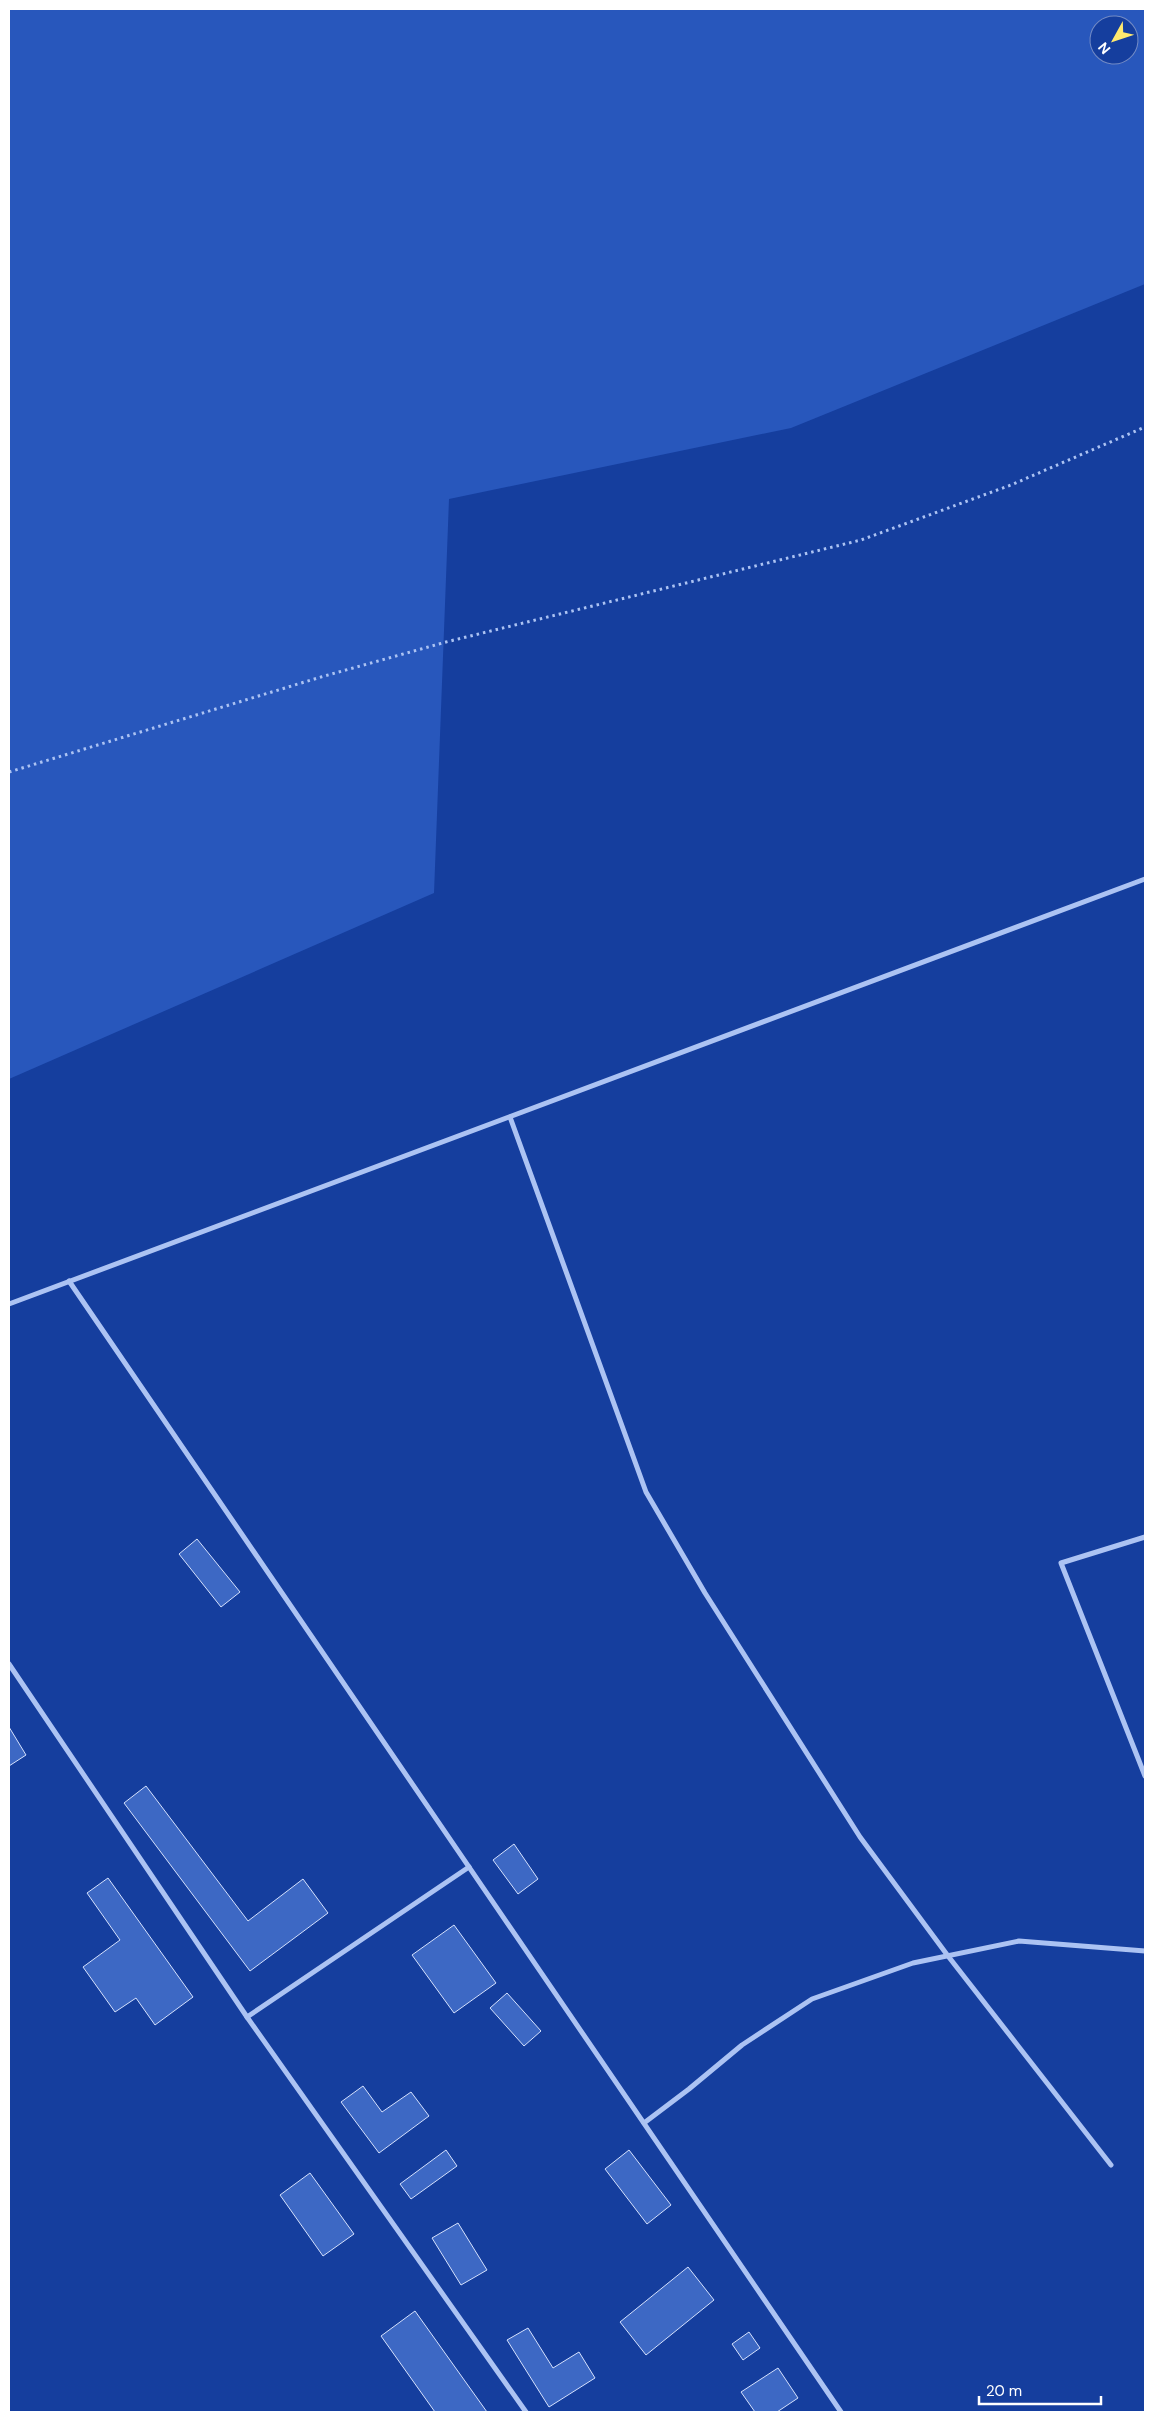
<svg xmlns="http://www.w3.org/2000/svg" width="1154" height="2421" font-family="'DM Sans',sans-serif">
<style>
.green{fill:#2857bc;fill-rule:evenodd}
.building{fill:#3d68c4;stroke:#d5e1fd}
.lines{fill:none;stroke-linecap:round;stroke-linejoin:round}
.path{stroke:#acc3f3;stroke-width:3;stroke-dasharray:2.5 4;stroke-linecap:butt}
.minor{stroke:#acc3f3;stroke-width:5}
</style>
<rect width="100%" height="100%" fill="#153e9e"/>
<path class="green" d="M9 9H1145V284L791 428 449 499 434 893 9 1079ZM1099 25H1129V55H1099Z"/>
<g class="building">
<polygon points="197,1539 240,1592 221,1607 179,1554"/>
<polygon points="9,1727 26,1755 9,1766"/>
<polygon points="146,1786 248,1921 303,1879 328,1913 250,1971 124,1803"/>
<polygon points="514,1844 538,1879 518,1894 493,1860"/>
<polygon points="108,1878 193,1997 155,2025 136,1998 115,2012 83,1967 120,1940 87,1893"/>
<polygon points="454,1925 496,1983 454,2013 412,1955"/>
<polygon points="507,1993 541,2031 524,2046 490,2008"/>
<polygon points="363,2086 382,2112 411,2092 429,2116 379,2153 341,2102"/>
<polygon points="446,2150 457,2166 411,2199 400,2184"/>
<polygon points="629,2150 671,2205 647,2224 605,2169"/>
<polygon points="310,2173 354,2234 323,2256 280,2195"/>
<polygon points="458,2223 487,2270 461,2285 432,2238"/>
<polygon points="688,2267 714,2300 646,2355 620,2322"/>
<polygon points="415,2311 487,2412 435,2412 381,2336"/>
<polygon points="528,2328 553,2368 579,2352 595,2378 549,2407 507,2340"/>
<polygon points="749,2332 760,2348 743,2360 732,2344"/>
<polygon points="778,2368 798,2398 777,2412 755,2412 741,2392"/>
</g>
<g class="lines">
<polyline class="path" points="9,772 321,677 446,642 861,540 1011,485 1145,427"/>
<g class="minor">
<polyline points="510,1117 646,1492 705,1593 860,1837 948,1956 1111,2165"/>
<polyline points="69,1281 841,2412"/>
<polyline points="9,1304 1145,879"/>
<polyline points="1145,1537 1061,1563 1145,1776"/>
<polyline points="9,1664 247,2017 526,2412"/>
<polyline points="247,2017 469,1867"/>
<polyline points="644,2123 689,2089 742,2045 812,1999 913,1963 1019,1941 1145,1951"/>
</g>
</g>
<rect width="1154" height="2421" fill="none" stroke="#ffffff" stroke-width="20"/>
<g transform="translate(1114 40) rotate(230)"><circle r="24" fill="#153e9e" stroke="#738bc5"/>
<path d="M0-4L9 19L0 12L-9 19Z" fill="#ffe96f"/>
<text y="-8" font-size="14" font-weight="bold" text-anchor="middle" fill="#ffffff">N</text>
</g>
<path d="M979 2396v8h122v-8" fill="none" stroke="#ffffff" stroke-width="2.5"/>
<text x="986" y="2396" font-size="15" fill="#ffffff" stroke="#153e9e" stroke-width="4" paint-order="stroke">20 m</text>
</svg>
